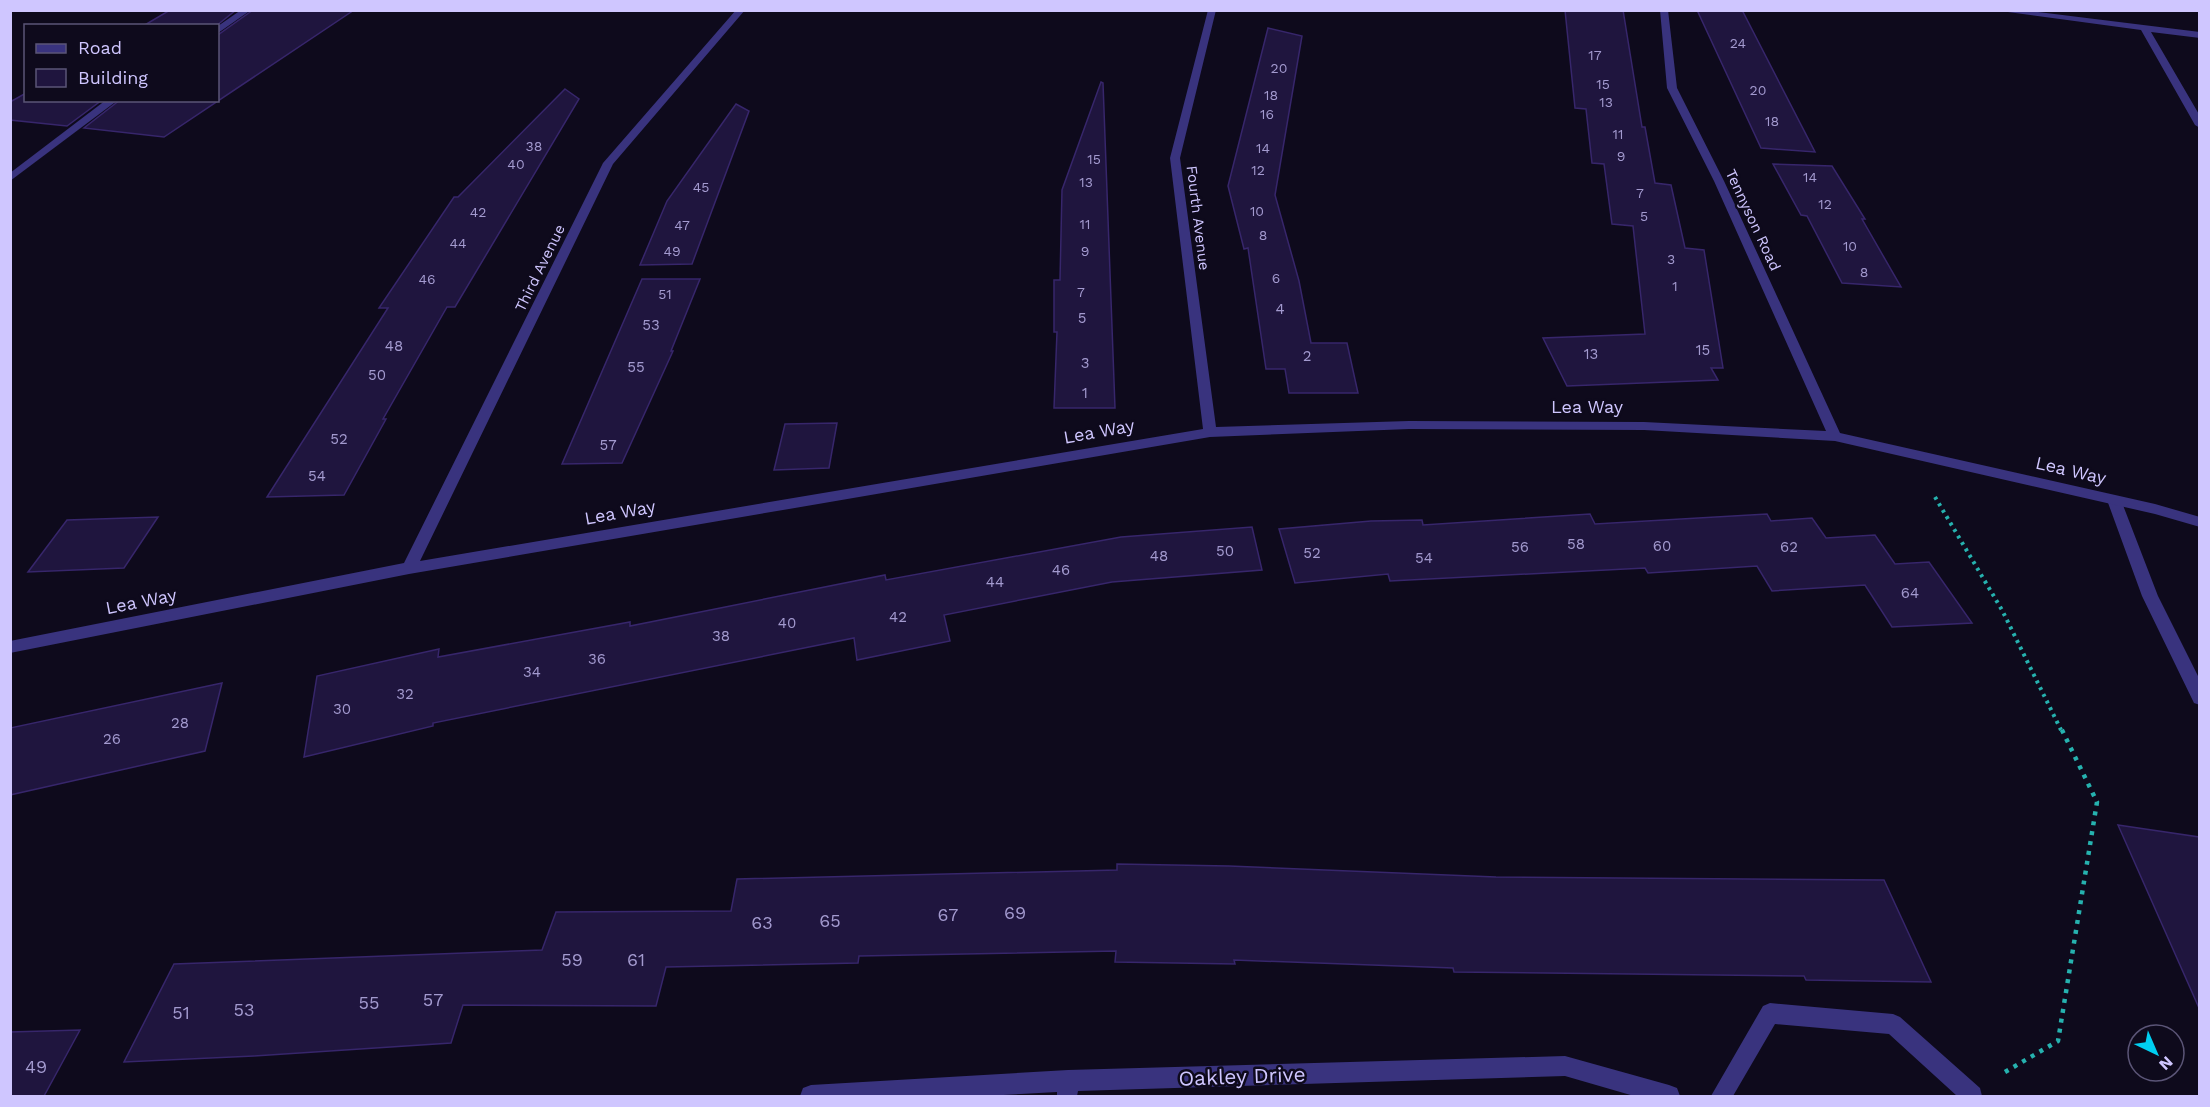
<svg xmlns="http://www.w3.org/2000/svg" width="2210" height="1107" font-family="'Work Sans',sans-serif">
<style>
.building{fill:#1f153e;stroke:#37266b;stroke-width:1.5}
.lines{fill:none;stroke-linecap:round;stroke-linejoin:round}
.path-far1{stroke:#26b2af;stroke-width:4;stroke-dasharray:3 4.5;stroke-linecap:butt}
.path{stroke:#26b2af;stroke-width:4.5;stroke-dasharray:4 6;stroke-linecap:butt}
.lane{fill:#39337e;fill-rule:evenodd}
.street{fill:#39337e;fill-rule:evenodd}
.labels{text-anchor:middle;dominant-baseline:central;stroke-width:5;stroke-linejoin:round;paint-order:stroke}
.far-number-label{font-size:14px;fill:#a39acf}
.far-street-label{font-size:15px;fill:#cfc6ff;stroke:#0e0a1c}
.number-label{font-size:15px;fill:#a39acf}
.street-label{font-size:18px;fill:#cfc6ff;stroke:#0e0a1c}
.near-number-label{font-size:18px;fill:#a39acf}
.near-street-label{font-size:21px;fill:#cfc6ff;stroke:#0e0a1c}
</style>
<rect width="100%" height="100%" fill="#0e0a1c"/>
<g class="building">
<polygon points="170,10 236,10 216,26 143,26"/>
<polygon points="253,10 354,10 164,137 84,128 120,100 218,100 218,35"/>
<polygon points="1565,10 1623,10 1642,127 1645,127 1655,183 1671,185 1685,248 1704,250 1723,368 1711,368 1718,380 1567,386 1543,338 1645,334 1633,226 1612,224 1604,164 1592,163 1586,109 1575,108"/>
<polygon points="1697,10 1742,10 1815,152 1761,148"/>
<polygon points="1268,28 1302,36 1275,195 1299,281 1311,343 1347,343 1358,393 1289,393 1285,369 1266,369 1248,248 1244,249 1228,186"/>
<polygon points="1101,82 1103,83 1115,408 1054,408 1057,332 1054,332 1054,280 1060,280 1062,190"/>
<polygon points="565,89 579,99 455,307 447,307 383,419 386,419 344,495 267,497 388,308 379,308 454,197 458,197"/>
<polygon points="26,93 26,100 102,100 67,126 10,120 10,102"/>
<polygon points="736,104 749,111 692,264 640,265 667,201"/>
<polygon points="1773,164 1832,166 1865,219 1862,219 1901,287 1842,283 1807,216 1801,215"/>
<polygon points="642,279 700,279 671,351 673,351 622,463 562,464"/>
<polygon points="837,423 829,468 774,470 785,424"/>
<polygon points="1590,514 1595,524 1767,514 1771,521 1812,518 1826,538 1875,535 1895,564 1929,562 1972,623 1892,627 1865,585 1772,591 1757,566 1648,573 1645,568 1390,581 1388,574 1295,583 1279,529 1371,521 1422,520 1423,525"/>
<polygon points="158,517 124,568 28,572 67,520"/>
<polygon points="1252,527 1262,570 1112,582 944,615 950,641 857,660 854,638 433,723 433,726 304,757 317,676 439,649 438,657 630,622 630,626 885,575 886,580 1121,537"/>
<polygon points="222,683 205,751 10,795 10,728"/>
<polygon points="2118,825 2199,837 2199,1008"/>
<polygon points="1117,864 1229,866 1496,877 1884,880 1931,982 1806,980 1804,976 1454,972 1453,968 1234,960 1235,964 1115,962 1116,951 859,956 858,963 666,967 656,1006 463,1005 451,1043 254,1056 124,1062 174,964 542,950 556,912 731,911 737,879 1117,870"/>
<polygon points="80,1030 44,1096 10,1096 10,1032"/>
</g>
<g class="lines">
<polyline class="path-far1" points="1935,497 2002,610 2061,730"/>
<polyline class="path" points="2005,1072 2058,1041 2097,802 2061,728"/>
<polygon class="lane" points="2114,495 2121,500 2158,596 2200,680 2200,705 2194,703 2142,596 2107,500"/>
<g class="street">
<polygon points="241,10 251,10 218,33 218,26"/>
<polygon points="736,10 745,10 613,164 420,561 1203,429 1170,158 1208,10 1216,10 1180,158 1216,427 1409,421 1644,422 1826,431 1714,181 1667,88 1660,10 1668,10 1677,88 1724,181 1840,433 2155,504 2200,517 2200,527 2155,514 1835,441 1644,430 1409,429 1210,437 409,574 10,653 10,641 404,563 603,163"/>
<polygon points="1993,10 2022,10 2200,32 2200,38 2151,32 2200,116 2200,128 2195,125 2141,30"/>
<polygon points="106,100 118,100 10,181 10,173"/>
<polygon points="1770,1003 1893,1014 1900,1017 1980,1088 1982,1096 1957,1096 1889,1034 1775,1024 1733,1096 1711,1096 1763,1006"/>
<polygon points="1565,1056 1669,1085 1677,1088 1680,1096 1634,1096 1565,1076 1078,1091 1077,1096 1057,1096 1057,1092 984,1096 800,1096 803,1088 811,1085 1068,1070"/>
</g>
</g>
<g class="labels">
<g class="far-number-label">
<text x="1738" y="43">24</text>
<text x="1595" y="55">17</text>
<text x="1279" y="68">20</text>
<text x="1603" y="84">15</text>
<text x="1758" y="90">20</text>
<text x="1271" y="95">18</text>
<text x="1606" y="102">13</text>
<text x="1267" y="114">16</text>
<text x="1772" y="121">18</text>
<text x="1618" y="134">11</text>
<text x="534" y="146">38</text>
<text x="1263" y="148">14</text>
<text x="1621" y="156">9</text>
<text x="1094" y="159">15</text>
<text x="516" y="164">40</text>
<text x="1258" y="170">12</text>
<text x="1810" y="177">14</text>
<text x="1086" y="182">13</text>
<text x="701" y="187">45</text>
<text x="1640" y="193">7</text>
<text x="1825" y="204">12</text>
<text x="1257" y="211">10</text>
<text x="478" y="212">42</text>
<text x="1644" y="216">5</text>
<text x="1085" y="224">11</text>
<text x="682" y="225">47</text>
<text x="1263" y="235">8</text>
<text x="458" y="243">44</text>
<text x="1850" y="246">10</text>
<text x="672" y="251">49</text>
<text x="1085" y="251">9</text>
<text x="1671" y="259">3</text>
<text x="1864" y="272">8</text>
<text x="1276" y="278">6</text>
<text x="427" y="279">46</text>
<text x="1675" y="286">1</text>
<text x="1081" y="292">7</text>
<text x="665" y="294">51</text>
</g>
<g class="far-street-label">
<text transform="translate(1198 218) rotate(83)">Fourth Avenue</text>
<text transform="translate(1753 220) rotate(65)">Tennyson Road</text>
<text transform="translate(540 268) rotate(-64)">Third Avenue</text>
</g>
<g class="number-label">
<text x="1280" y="309">4</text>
<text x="1082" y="318">5</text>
<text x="651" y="325">53</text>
<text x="394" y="346">48</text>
<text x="1703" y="350">15</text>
<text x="1591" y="354">13</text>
<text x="1307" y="356">2</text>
<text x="1085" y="363">3</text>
<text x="636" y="367">55</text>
<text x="377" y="375">50</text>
<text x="1085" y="393">1</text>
<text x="339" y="439">52</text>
<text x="608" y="445">57</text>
<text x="317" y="476">54</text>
<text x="1576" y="544">58</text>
<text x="1662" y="546">60</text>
<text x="1520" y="547">56</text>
<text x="1789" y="547">62</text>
<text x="1225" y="551">50</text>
<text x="1312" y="553">52</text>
<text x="1159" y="556">48</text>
<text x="1424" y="558">54</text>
<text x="1061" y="570">46</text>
<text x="995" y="582">44</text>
<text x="1910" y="593">64</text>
<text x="898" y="617">42</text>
<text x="787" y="623">40</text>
<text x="721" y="636">38</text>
<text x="597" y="659">36</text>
<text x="532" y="672">34</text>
<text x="405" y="694">32</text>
<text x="342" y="709">30</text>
<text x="180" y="723">28</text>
<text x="112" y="739">26</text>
</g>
<g class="street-label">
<text x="1587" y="406">Lea Way</text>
<text transform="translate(1099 431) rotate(-10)">Lea Way</text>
<text transform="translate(2071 470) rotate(13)">Lea Way</text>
<text transform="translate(620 512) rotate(-10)">Lea Way</text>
<text transform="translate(141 601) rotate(-11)">Lea Way</text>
</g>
<g class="near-number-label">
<text x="1015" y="912">69</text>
<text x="948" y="914">67</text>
<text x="830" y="920">65</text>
<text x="762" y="922">63</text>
<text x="572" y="959">59</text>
<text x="636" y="959">61</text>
<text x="433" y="999">57</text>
<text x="369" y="1002">55</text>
<text x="244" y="1009">53</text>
<text x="181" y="1012">51</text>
<text x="36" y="1066">49</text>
</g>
<g class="near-street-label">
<text transform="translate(1242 1076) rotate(-2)">Oakley Drive</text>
</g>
</g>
<rect width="2210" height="1107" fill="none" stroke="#cfc6ff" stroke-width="24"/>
<rect x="24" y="24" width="195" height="78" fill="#0e0a1c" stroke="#5b5577" stroke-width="1.5"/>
<rect x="36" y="44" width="30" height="9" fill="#39337e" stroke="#5b5577" stroke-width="1.5"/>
<text x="78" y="54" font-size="18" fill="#cfc6ff">Road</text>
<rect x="36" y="69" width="30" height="18" fill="#1f153e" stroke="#5b5577" stroke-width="1.5"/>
<text x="78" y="84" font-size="18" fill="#cfc6ff">Building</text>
<g transform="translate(2156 1053) rotate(136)"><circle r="28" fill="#0e0a1c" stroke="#5b5577" stroke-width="1.5"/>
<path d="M0-4.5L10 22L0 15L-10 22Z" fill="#00cff1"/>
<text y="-9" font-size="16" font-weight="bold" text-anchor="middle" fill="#cfc6ff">N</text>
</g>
</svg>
